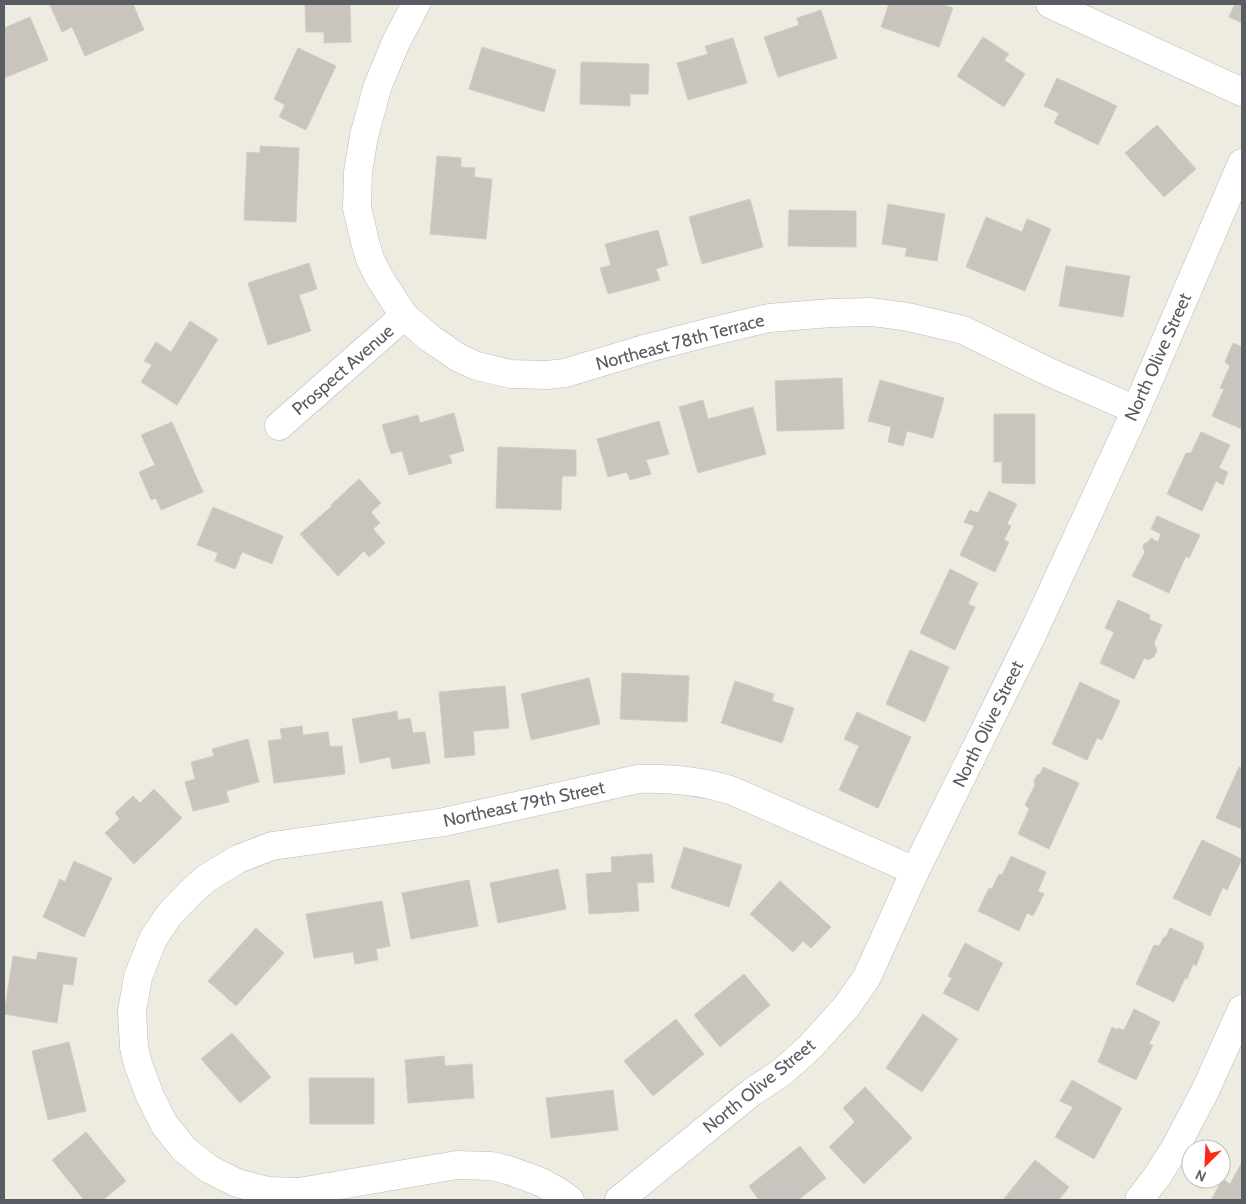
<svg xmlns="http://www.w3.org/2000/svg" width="1246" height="1204" font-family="Cabin,sans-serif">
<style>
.building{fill:#c9c4bd;stroke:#d3cdbe}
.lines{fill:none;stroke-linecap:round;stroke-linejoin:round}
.minor-casing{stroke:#b8bbc1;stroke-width:29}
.minor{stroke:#fff;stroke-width:28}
.labels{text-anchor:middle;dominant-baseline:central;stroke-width:5;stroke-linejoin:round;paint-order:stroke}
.street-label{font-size:18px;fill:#595d63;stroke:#fff}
</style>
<rect width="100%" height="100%" fill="#eeebe0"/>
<g class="building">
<polygon points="53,4 133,4 144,30 85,56 72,27 62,32 50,5"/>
<polygon points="305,4 350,4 351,42 324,43 324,32 306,32"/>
<polygon points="889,4 940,4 953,8 939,47 881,27"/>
<polygon points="1235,4 1242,4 1242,23 1229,17"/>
<polygon points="821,10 837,58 778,77 764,37 799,25 797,18"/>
<polygon points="30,17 48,60 4,78 4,28"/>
<polygon points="983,37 1009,54 1004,60 1025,74 1004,107 957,76"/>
<polygon points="733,38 747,83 688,100 677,63 708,54 705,46"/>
<polygon points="482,47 556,70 544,112 469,89"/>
<polygon points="298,48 336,66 306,130 279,117 285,105 274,99"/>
<polygon points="581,62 649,64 648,94 630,94 630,106 580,104"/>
<polygon points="1057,78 1117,106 1098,145 1054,123 1059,113 1044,106"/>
<polygon points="1157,125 1196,169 1164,197 1125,153"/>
<polygon points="260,146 299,148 296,222 244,220 247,152 260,153"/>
<polygon points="437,156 461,158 461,167 475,168 474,177 492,179 486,239 430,234"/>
<polygon points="750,199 763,247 702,264 689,217"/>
<polygon points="888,204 945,214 937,261 905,256 907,248 882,244"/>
<polygon points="789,210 856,211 856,247 788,246"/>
<polygon points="986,217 1022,232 1027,219 1051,229 1025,291 966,267"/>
<polygon points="658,230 668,265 656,269 660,280 608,294 600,268 611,265 605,244"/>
<polygon points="309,263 317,289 299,295 311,331 268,345 248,283"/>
<polygon points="1066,266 1130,276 1123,317 1059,306"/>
<polygon points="190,321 218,339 177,405 141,382 152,365 144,361 156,342 171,352"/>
<polygon points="1233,343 1242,347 1242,429 1212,416 1224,389 1220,388 1230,366 1225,362"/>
<polygon points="842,378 844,429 777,431 775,381"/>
<polygon points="880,380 944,398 933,438 907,431 903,446 888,442 891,427 868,421"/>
<polygon points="703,400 708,419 753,407 766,454 698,473 679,407"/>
<polygon points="454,413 464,451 449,455 452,463 409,475 402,451 391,454 382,425 418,415 420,423"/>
<polygon points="994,414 1035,414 1035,484 1002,483 1002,462 994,462"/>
<polygon points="659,421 669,454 646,460 651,474 630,480 627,472 608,477 597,439"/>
<polygon points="172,422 203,492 161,510 156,498 151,500 139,472 155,465 141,435"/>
<polygon points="1201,432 1230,445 1219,468 1228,472 1223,485 1216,481 1202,511 1167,494 1186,453 1191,453"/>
<polygon points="498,447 576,450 576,476 562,476 561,510 496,508"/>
<polygon points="359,479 381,503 371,512 380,523 373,529 385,543 369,557 364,551 338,576 300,534 332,506 331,505"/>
<polygon points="989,491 1017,504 1007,524 1011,526 1004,540 1009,542 995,572 960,555 974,526 964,522 970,510 978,513"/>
<polygon points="213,507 283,536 272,564 242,552 235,569 215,561 218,553 197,545"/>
<polygon points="1157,516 1200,535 1189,558 1186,556 1169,593 1132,576 1145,552 1143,547 1144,544 1149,541 1151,538 1158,542 1161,534 1151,529"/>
<polygon points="950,569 978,583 968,604 975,607 955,650 920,633"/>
<polygon points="1118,600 1150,615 1149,619 1162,625 1154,643 1157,650 1154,657 1148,660 1144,658 1134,679 1100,663 1114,632 1105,628"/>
<polygon points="910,650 949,667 925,722 886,704"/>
<polygon points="622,673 689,676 687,722 620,719"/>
<polygon points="589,678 600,724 531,740 521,694"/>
<polygon points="735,681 774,694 772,701 794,708 782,743 721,723"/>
<polygon points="1080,682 1120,701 1102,740 1097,738 1087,760 1052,744"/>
<polygon points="505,686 509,728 473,731 475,755 445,758 439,692"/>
<polygon points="397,711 398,720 410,718 413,733 425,732 430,763 392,769 390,757 360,763 352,719"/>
<polygon points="857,712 911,737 878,808 839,790 859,746 844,739"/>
<polygon points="302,726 303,735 328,732 330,747 342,746 345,774 274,783 268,741 282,739 280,729"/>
<polygon points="248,739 259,782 226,791 229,802 193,811 185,782 195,779 191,762 214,756 212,749"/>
<polygon points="1043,767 1079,783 1049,849 1018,834 1029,809 1025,805 1035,785 1034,781 1037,775 1040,774"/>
<polygon points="1239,767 1242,768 1242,829 1216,818"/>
<polygon points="154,789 182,818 134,864 105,833 120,819 115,813 133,796 140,803"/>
<polygon points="1202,840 1242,859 1227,890 1223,887 1210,916 1173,898"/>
<polygon points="684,847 742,865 729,907 671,888"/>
<polygon points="652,854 654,882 637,883 639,911 589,914 586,874 612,872 611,857"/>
<polygon points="1011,856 1046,872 1038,891 1044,894 1033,916 1027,913 1019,931 978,911 989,888 992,889 999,874 1002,875"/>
<polygon points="74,861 112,878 84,937 43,917 60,879 65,882"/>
<polygon points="558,869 566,909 498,923 490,883"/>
<polygon points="469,880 478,926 411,939 402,893"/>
<polygon points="780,881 831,927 811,948 803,941 793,952 750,914"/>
<polygon points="382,901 390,946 376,949 378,960 355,964 353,952 314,958 306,914"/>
<polygon points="256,928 284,953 236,1006 208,981"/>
<polygon points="1170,928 1203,943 1202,945 1204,946 1196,966 1193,964 1187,979 1185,978 1174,1002 1136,984 1154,945 1159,946 1164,937 1166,937"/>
<polygon points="965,943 1003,963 978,1011 943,993 952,978 948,976"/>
<polygon points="38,952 77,958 73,985 63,984 57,1023 4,1014 13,956 36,960"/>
<polygon points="744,974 770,1005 720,1047 694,1015"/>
<polygon points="1134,1009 1160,1022 1149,1044 1153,1045 1136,1080 1098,1062 1112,1027 1117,1030 1118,1028 1124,1030"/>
<polygon points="923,1014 958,1039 922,1092 886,1068"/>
<polygon points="676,1019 704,1054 653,1096 624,1061"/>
<polygon points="232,1033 271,1077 240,1103 201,1059"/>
<polygon points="69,1042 86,1111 48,1120 32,1051"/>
<polygon points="444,1056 445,1066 472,1064 474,1098 408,1103 405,1060"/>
<polygon points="309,1078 374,1078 374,1124 310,1124"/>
<polygon points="1072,1080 1122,1108 1094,1159 1055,1137 1073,1107 1060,1101"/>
<polygon points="865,1087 912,1138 864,1184 829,1147 855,1122 843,1108"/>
<polygon points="613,1090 618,1130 551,1138 546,1098"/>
<polygon points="86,1132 126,1181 103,1200 84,1200 52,1160"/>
<polygon points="800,1146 826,1178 798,1200 759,1200 749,1186"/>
<polygon points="1035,1160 1069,1187 1059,1200 1003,1200"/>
<polygon points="1242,1162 1242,1200 1211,1200 1223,1179 1230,1184"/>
</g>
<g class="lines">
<g class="minor-casing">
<g id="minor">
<polyline points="416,4 396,42 377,88 364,136 358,172 357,208 365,242 370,259 379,277 404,316 431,339 459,358 477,366 511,374 547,375 565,373 648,348 710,332 769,318 831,313 872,312 908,317 963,330 1049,372 1136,410"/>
<polyline points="1050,4 1242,92"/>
<polyline points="279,426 404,316"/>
<path d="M570 1200 557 1191 541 1182 508 1170 491 1166 457 1165 299 1192 268 1191 237 1183 209 1169 184 1149 164 1124 150 1096 138 1064 134 1047 132 1011 138 977 153 939 169 915 193 890 207 878 238 859 272 846 444 822 638 779C671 778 702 781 733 791L915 871"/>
<polyline points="619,1200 752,1092 782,1072 810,1047 847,1006 867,977 915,871 1032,635 1136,410 1242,163"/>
<polyline points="1139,1200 1158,1175 1175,1148 1205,1091 1242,1009"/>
</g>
</g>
<use href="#minor" class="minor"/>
</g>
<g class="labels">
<g class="street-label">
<text transform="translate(680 342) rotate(-15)">Northeast 78th Terrace</text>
<text transform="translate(1158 357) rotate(-66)">North Olive Street</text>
<text transform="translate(343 370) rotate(-41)">Prospect Avenue</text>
<text transform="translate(988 724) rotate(-64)">North Olive Street</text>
<text transform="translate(524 804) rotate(-12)">Northeast 79th Street</text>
<text transform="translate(759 1086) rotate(-39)">North Olive Street</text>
</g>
</g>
<rect width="1246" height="1204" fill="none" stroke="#595d63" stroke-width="10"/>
<g transform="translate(1206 1164) rotate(204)"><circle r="24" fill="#ffffff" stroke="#bdbec1"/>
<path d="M0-4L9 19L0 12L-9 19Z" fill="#fc2b19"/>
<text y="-8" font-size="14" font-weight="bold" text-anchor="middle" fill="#595d63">N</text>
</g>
</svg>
